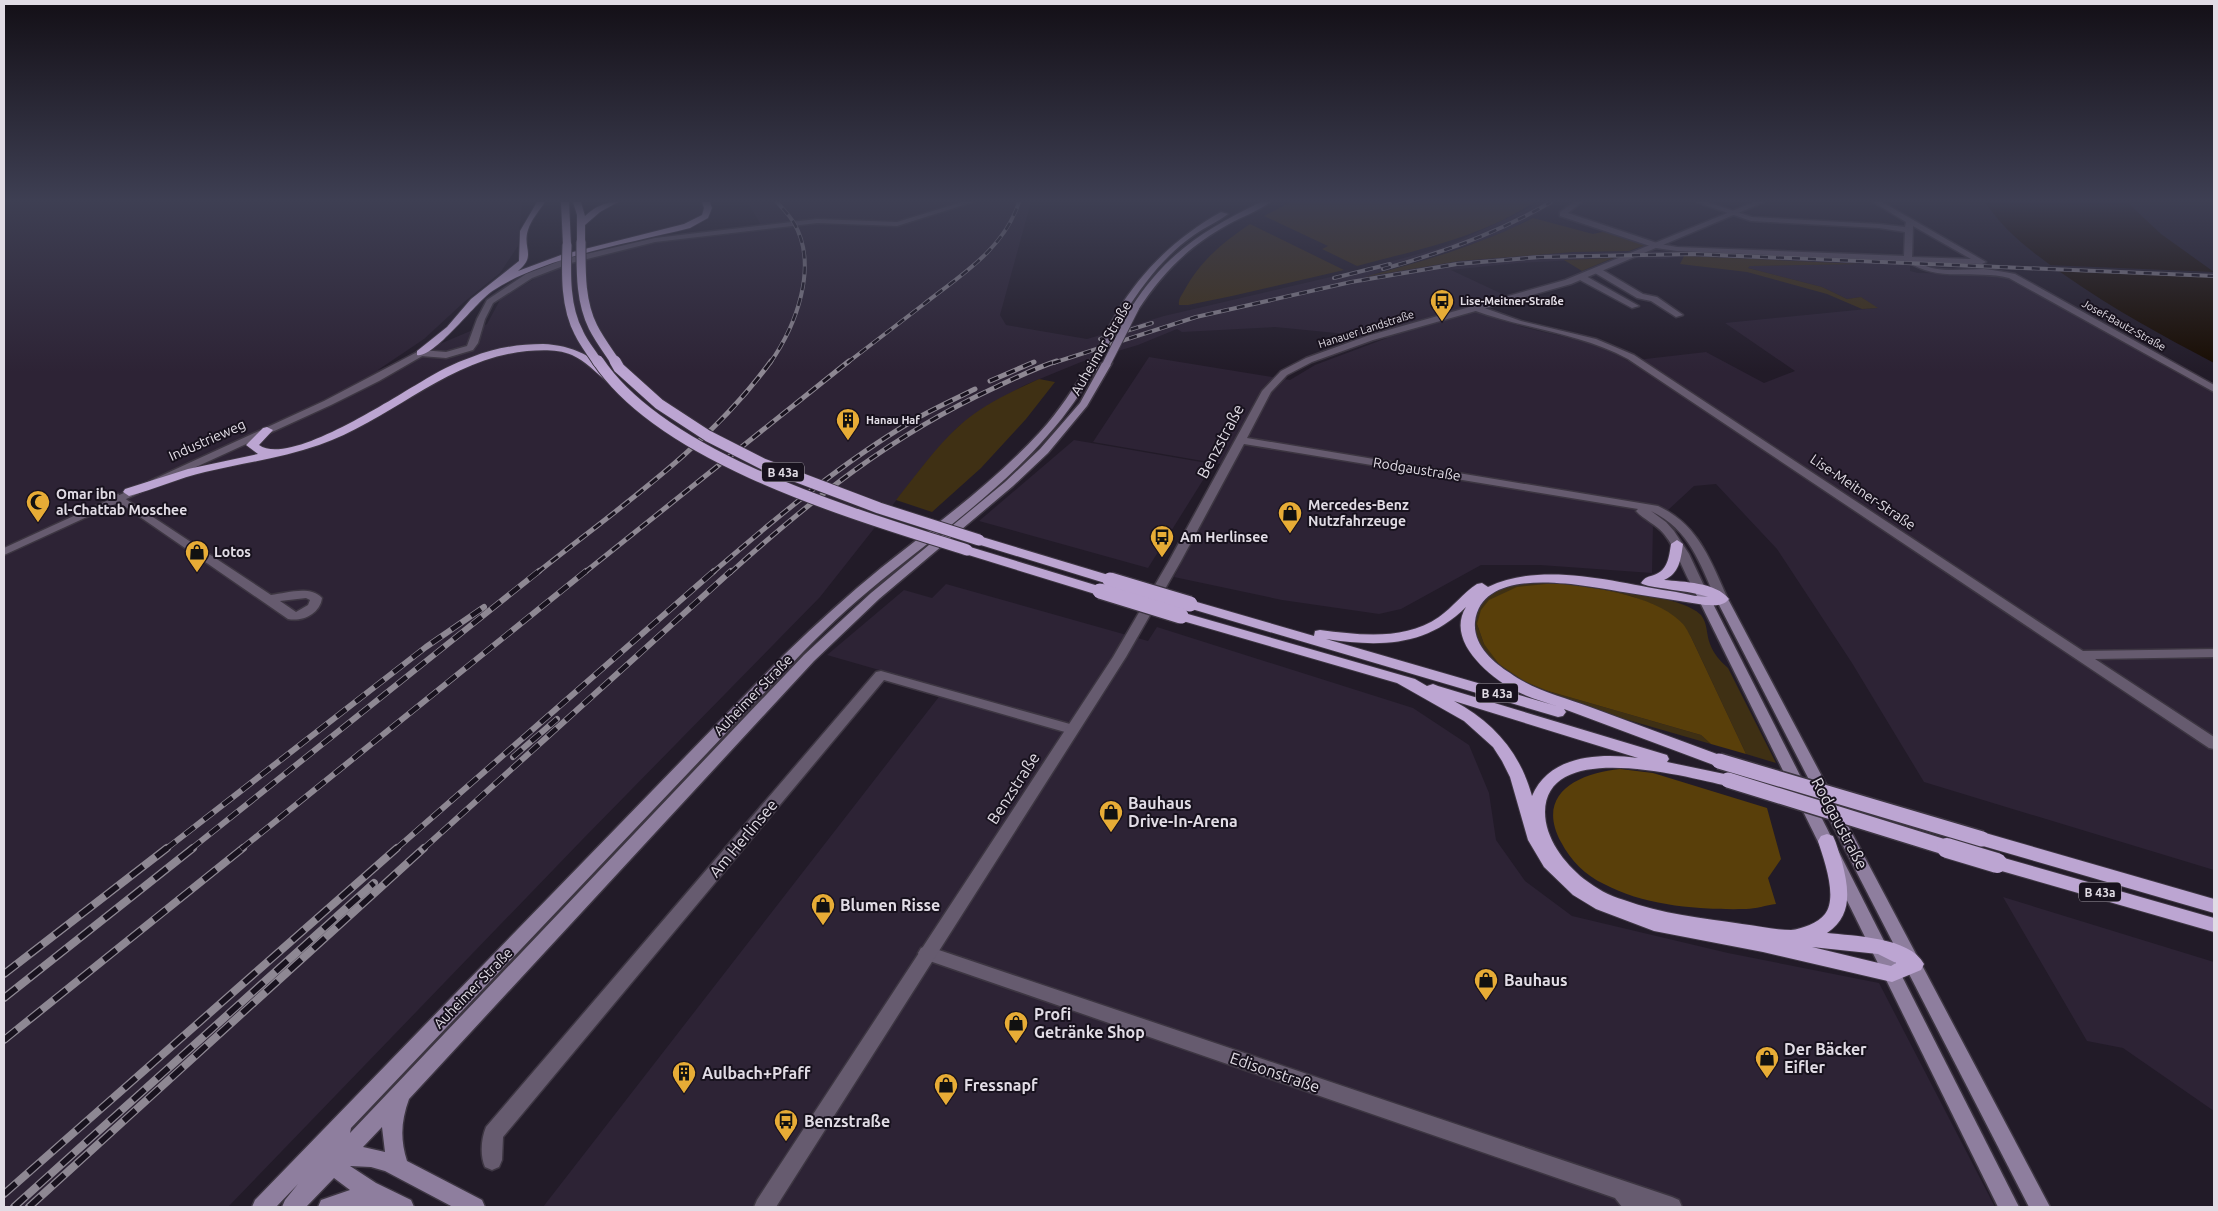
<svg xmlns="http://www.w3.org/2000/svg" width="2218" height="1211" font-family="Ubuntu,sans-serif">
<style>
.built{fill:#2d2335;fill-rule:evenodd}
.green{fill:#3f3014}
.forest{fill:#593f0a}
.water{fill:#180c00}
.pier{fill:#221b28}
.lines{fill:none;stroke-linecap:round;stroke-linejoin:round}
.minor-casing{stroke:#3d3642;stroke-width:3}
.tertiary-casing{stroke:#3d3642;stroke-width:3}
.secondary-casing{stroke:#3d3642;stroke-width:3}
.trunk-casing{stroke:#3d3642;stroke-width:2}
.minor{fill:#665b6f;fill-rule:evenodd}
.tertiary{fill:#665b6f;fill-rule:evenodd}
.secondary{fill:#8e7e9e;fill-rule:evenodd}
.trunk{fill:#bca5d2;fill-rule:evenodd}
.rail-far3-casing{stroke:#8e8893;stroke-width:4}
.rail-far2-casing{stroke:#8e8893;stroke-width:5}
.rail-far1-casing{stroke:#8e8893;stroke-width:6}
.rail-casing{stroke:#8e8893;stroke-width:8}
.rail-far3{stroke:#18121e;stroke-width:2.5;stroke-dasharray:8;stroke-linecap:butt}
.rail-far2{stroke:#18121e;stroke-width:3;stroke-dasharray:9;stroke-linecap:butt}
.rail-far1{stroke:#18121e;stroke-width:4.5;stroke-dasharray:12;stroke-linecap:butt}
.rail{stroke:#18121e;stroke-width:5.5;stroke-dasharray:16;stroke-linecap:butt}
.secondary-bridge-far1-casing{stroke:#3d3642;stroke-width:10;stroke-linecap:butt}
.secondary-bridge-casing{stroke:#3d3642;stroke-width:12;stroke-linecap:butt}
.trunk-bridge-far3-casing{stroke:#3d3642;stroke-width:11;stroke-linecap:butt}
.trunk-bridge-far2-casing{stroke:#3d3642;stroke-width:13;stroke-linecap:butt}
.trunk-bridge-far1-casing{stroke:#3d3642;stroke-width:18;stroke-linecap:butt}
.trunk-bridge-casing{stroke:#3d3642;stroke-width:22;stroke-linecap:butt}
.secondary-bridge-far1{stroke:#8e7e9e;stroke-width:8}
.secondary-bridge{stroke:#8e7e9e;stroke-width:11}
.trunk-bridge-far3{stroke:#bca5d2;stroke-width:9}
.trunk-bridge-far2{stroke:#bca5d2;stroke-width:11}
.trunk-bridge-far1{stroke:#bca5d2;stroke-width:15}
.trunk-bridge{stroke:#bca5d2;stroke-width:20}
.labels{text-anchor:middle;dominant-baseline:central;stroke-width:4;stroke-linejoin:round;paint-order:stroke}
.far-poi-label{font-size:11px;font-weight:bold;fill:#e1dce5;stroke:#18121e;text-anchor:start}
.far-street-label{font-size:11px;fill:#e1dce5;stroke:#18121e}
.shield{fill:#18121e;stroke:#a59fa9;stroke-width:1}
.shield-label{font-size:12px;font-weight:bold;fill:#e1dce5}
.street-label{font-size:14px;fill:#e1dce5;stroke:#18121e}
.poi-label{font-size:14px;font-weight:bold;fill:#e1dce5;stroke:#18121e;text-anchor:start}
.near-street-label{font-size:16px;fill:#e1dce5;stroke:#18121e}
.near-poi-label{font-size:16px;font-weight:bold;fill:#e1dce5;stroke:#18121e;text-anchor:start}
</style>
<rect width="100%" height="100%" fill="#221b28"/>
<g class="built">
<path d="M4 202H522L518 246 500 273 463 303 424 339 378 370 487 324 500 300 549 270 616 250 656 243 764 230 750 206 746 202H1031L1000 315 1006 325 1087 339 1164 316 1356 271 1433 250 1456 242 1542 202H1557L1513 228 1478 242 1374 274 1459 261 1519 256 1574 252 1656 251 2028 266 2034 270 1910 266V271L1918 273 1996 274 2017 278 2214 389V870L1924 782 1852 663 1777 549 1716 484 1694 486 1653 524 1652 573 1540 565H1481L1401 609 1379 614 1282 600 1174 577 1232 466 1093 442 1149 357 1290 380 1315 365 1387 338 1275 327 1182 332 1177 329 1138 345 1081 362 1025 385 993 403 959 426 925 464 820 597 580 842 228 1207H4ZM1684 256 1849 264 1750 266 1748 268 1822 287 1847 299 1861 297 1877 308 1725 323 1795 371 1764 383 1706 352 1628 361 1603 346 1523 327 1474 311 1515 300 1451 270 1518 263 1613 258 1664 259Z"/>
<polygon points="1074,440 1213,464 1148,568 979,521"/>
<polygon points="946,584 1148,641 1157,627 1413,708 1469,745 1489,793 1496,840 1525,881 1572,916 1728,953 1879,983 1995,1207 543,1207 945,689 827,655 904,590 932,598"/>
<polygon points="2003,897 2214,962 2214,1111 2123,1048 2087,1041"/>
</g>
<g class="green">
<path d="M1291 202H1534C1482 237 1416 250 1357 266L1322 249 1328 246 1264 216Z"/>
<path d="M1533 218 1593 234 1607 231 1646 245 1629 251 1574 252 1459 261 1364 277C1422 262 1479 245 1533 218Z"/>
<path d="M1250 224 1344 270 1232 296 1188 305H1179C1178 300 1181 296 1184 291 1200 261 1223 242 1250 224Z"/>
<polygon points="1684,256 1860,264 1750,266 1748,268 1822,287 1847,299 1861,297 1878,308 1862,309 1827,294 1747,272 1680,264"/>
<polygon points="1613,258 1582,271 1564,260"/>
<path d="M1039 379 1055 382 1026 419 981 468 932 512 896 500C916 475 935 448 959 426 981 406 1012 391 1039 379Z"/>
<path d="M1556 580C1586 585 1683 595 1701 615 1708 624 1706 634 1710 644 1713 653 1721 662 1728 668L1776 763 1746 754 1691 637 1681 622 1652 604 1631 596 1584 586 1477 624 1484 644 1548 691 1701 735 1711 744 1545 696 1523 686 1484 654 1473 631 1477 608 1495 591 1517 583Z"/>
</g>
<g class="forest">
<path d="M1556 583C1595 588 1651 594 1680 621 1685 625 1688 632 1691 637L1746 754 1711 744 1701 735 1548 691 1524 681 1499 664 1484 644 1477 624 1481 610 1489 600 1517 587Z"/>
<path d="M1620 769 1653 773 1767 808 1781 859 1768 878 1776 904C1766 905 1756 909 1746 909 1700 910 1645 906 1604 884 1585 875 1571 861 1561 842 1535 794 1578 773 1620 769Z"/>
</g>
<path class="water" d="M1985 202H2127L2161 234 2214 272V363C2163 336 2113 309 2066 276 2036 255 2006 234 1985 202Z"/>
<polygon class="pier" points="2047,265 2214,272 2214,277 2055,271"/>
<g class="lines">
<g class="minor-casing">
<g id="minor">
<polygon points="962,202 973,202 897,226 817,223 655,242 571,263 532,278 493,303 485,319 478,343 473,350 446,358 421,356 416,353 421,350 446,352 467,346 477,319 487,300 526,274 565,259 655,238 817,219 897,222"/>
<path d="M1574 202H1582L1568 213 1660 244 1677 247 1904 256 1905 232 1879 228 1751 221 1696 202H1707L1752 217 1879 224 1905 227 1906 222 1873 202H1882L1986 262 1982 264 1918 262C1936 274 1963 269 1984 269 1995 270 2004 272 2015 274L2214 385V392L2009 278C1975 269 1938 283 1907 261L1677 251 1656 248 1560 216V212ZM1913 226 1971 259 1912 257Z"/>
<polygon points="1595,269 1601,269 1643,294 1657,297 1683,315 1676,317 1651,301 1637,298 1595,273"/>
<polygon points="1578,275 1584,275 1639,306 1632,308 1578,279"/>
<path d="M1476 305 1521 321 1596 339 1634 355 2083 651 2214 649V657L2095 659 2214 737V749L2209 748 1628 359C1580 333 1524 329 1473 310V306Z"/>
<path d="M118 494 271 595C287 593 310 585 322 598 320 614 302 622 288 619L114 499 112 497 114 495ZM306 598 310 600 308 605 296 612 280 601Z"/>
<path d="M881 671 1077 726 1079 729 1077 732 1072 734 884 680 503 1137 502 1160 499 1167 492 1170 485 1167C480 1156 481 1139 486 1127L876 672Z"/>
<polygon points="927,946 1672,1197 1679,1200 1682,1207 1622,1207 1615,1198 921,958 918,953 921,948"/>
</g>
</g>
<g class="tertiary-casing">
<g id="tertiary">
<path d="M1754 202H1764L1571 284 1373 340 1312 362 1287 375 1271 392 1247 438 1658 506C1699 525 1710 560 1728 599L1726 602H1718L1716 599C1699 562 1690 530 1651 511L1666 522 1674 531 1689 554 1705 588 1703 591H1695C1683 573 1678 551 1664 534 1656 524 1644 520 1636 511L1638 509 1244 444 1181 561 1126 657 776 1207H754L757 1200 1113 657 1169 561 1262 391 1281 371 1306 358 1367 336 1565 280Z"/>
<polygon points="421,350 424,351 424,355 379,381 331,405 4,555 4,548 324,401"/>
</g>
</g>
<g class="secondary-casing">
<g id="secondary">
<path d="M1261 202H1270C1259 211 1243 216 1229 224 1189 246 1164 271 1138 310H1132L1131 308C1166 253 1204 230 1261 202Z"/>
<path d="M1221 212 1228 214C1218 222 1205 227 1194 235 1164 256 1144 283 1124 314H1118L1117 312C1143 269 1177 237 1221 212Z"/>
<path d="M1107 360 1112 363 1087 406 1048 453 1013 486 879 599 814 661 409 1099C401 1121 400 1139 407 1161L482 1200 485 1207H453L385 1171 371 1167 350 1166 376 1183 411 1200 414 1207H382C378 1205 327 1207 318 1207L321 1200 350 1190 334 1178 306 1207H282L285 1200 298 1184 276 1207H252L255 1200 785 654C816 624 848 595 881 568 936 524 992 484 1040 432 1059 412 1073 388 1089 365H1095L1097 367C1082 391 1067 414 1048 435 1003 487 947 528 893 571 861 596 831 623 803 652L351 1128 350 1133 804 655 871 593 1005 482 1040 449 1080 403 1102 363ZM382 1127 385 1152 363 1147Z"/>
<polygon points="1700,586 1706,590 2019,1207 1998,1207 1694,590"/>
<polygon points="1722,595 1728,599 2050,1207 2029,1207 1716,599"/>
</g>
</g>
<g class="trunk-casing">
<g id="trunk">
<path d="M537 202H545C539 211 531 220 528 230 522 249 537 255 518 271L561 255 684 224 702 215 704 208 702 202H710L712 208 708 218 690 228C631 243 544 257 494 290 477 300 434 359 417 355V351L447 327 471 299 519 261 520 231Z"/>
<polygon points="561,202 569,202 571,245 567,247 563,245"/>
<path d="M573 202H581L585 216C595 207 604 202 618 202L600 212 585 225V242L581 244 577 242V215Z"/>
<path d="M543 344C572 345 597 357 616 380L615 382H607C596 372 585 361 572 355 558 349 541 350 527 351 447 359 392 420 319 445 282 458 242 463 205 472 179 478 155 489 129 496L123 492 125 489 188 469 258 454 246 445 263 428 267 427 273 430 259 445C289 467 391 399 421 382 437 372 454 363 472 357 494 348 519 344 543 344Z"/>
<polygon points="979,536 1115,577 1117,580 1110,584 1105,583 974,543 973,540"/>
<path d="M1677 540 1683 544C1681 559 1679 574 1664 580 1683 582 1716 582 1729 599 1723 607 1713 605 1705 605 1678 601 1650 596 1623 592 1585 586 1482 563 1475 622 1473 645 1493 662 1510 673 1533 690 1563 697 1590 707 1635 724 1680 740 1725 757L1727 761 1725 765 1719 767 1564 709 1566 712 1563 716 1558 717 1185 607 1183 604 1190 600 1314 636 1315 631 1320 630C1360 635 1404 641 1439 617 1453 607 1463 593 1477 584L1482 583 1488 587C1542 561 1614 582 1670 591 1683 593 1696 597 1708 597 1695 591 1646 588 1641 583 1645 577 1648 577 1654 575 1668 570 1669 557 1671 544ZM1466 607C1445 641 1490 677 1516 691 1530 698 1545 702 1560 707L1326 639C1379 647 1426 647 1466 607Z"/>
<polygon points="967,546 1105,588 1107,591 1100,595 1095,594 962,553 961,550"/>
<path d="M1181 612 1415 679 1427 686 1433 684 1438 686 1667 755 1669 759 1667 762 1734 776 1736 780 1734 784 1728 786C1687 777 1546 738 1545 812 1545 838 1564 863 1584 879 1596 888 1609 896 1624 900 1661 914 1703 918 1742 924 1758 926 1775 930 1791 930 1802 929 1818 923 1825 914 1838 897 1824 860 1818 841L1821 836 1827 834 1833 836C1837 844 1839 854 1842 862 1849 889 1853 916 1827 933 1853 936 1910 937 1924 964L1921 970 1892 982 1763 952 1654 931 1596 909 1573 895 1544 867 1528 840 1510 777 1502 761 1493 747 1464 721 1397 683 1176 619 1174 616 1176 613ZM1454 701 1638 758C1600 753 1549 755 1532 796 1520 752 1493 722 1454 701ZM1812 947 1878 954 1896 963 1891 966Z"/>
<polygon points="1982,832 2214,899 2214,913 1976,844 1973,839 1976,834"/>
<polygon points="1997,856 2214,918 2214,932 1991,868 1988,863 1991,858"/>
</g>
</g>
<use href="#minor" class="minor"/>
<use href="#tertiary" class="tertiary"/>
<use href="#secondary" class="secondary"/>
<use href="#trunk" class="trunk"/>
<g class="rail-far3-casing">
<g id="rail-far3">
<path d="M1383 269C1442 253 1498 233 1551 202"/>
<polyline points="1334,278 1390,264"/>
<polyline points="1100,339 1152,323"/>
<path d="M770 363C796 326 819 266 794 223 790 216 783 209 777 202"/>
<path d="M847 363C873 343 898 324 924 304 961 275 1004 249 1019 202"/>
<polyline points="1053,363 1196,317 1351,282 1457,264 1540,257 1693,254 2214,276"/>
</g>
</g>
<g class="rail-far2-casing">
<g id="rail-far2">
<polyline points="990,381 1034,362"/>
<path d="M537 573C618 508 709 447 771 361"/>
<polyline points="584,573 849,361"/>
<path d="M712 573C776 518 841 463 914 420 933 409 955 399 975 389"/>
<path d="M730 573C812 499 892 435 994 388 1015 378 1035 368 1057 361"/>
</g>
</g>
<g class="rail-far1-casing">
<g id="rail-far1">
<polyline points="513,757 557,719"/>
<polyline points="166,849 426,647 484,607"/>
<polyline points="191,849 539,571"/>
<polyline points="241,849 586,571"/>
<polyline points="396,849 714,571"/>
<polyline points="423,849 731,571"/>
</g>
</g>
<g class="rail-casing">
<g id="rail">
<polyline points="4,974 167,848"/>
<polyline points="4,998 193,848"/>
<polyline points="4,1040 243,848"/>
<polyline points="4,1194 397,848"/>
<polyline points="14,1207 374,883"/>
<polyline points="29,1207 424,848"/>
</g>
</g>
<use href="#rail-far3" class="rail-far3"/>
<use href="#rail-far2" class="rail-far2"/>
<use href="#rail-far1" class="rail-far1"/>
<use href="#rail" class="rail"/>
<g class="secondary-bridge-far1-casing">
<g id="secondary-bridge-far1">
<polyline points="1094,363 1121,312"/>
<polyline points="1107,363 1135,308"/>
</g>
</g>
<g class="secondary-bridge-casing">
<polyline id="secondary-bridge" points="1092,367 1095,361"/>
</g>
<g class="trunk-bridge-far3-casing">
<g id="trunk-bridge-far3">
<path d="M581 242C581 270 580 301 593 327 599 339 608 351 616 363"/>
<path d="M567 245C566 274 565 307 579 333 584 344 592 353 598 363"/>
</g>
</g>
<g class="trunk-bridge-far2-casing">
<g id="trunk-bridge-far2">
<path d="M598 361C664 460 857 515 967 550"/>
<polyline points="615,361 619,368 659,404 708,436 763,464 879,508 979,540"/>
</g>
</g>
<g class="trunk-bridge-far1-casing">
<g id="trunk-bridge-far1">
<polyline points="1110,580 1190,604"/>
<polyline points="1100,591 1181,616"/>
<polyline points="1719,761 1982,839"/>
<polyline points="1728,780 1951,849"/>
</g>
</g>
<g class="trunk-bridge-casing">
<polyline id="trunk-bridge" points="1947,848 1997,863"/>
</g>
<use href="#secondary-bridge-far1" class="secondary-bridge-far1"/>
<use href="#secondary-bridge" class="secondary-bridge"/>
<use href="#trunk-bridge-far3" class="trunk-bridge-far3"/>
<use href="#trunk-bridge-far2" class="trunk-bridge-far2"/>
<use href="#trunk-bridge-far1" class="trunk-bridge-far1"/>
<use href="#trunk-bridge" class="trunk-bridge"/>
</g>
<linearGradient id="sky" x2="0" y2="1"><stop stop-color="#130f16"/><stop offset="0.54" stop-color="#3e3f53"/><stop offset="1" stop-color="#3e3f53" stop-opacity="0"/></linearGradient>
<rect width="2218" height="372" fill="url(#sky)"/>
<defs>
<g id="bus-pin" transform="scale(1.25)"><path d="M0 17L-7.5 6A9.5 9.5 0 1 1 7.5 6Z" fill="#e7ac36" stroke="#18121e"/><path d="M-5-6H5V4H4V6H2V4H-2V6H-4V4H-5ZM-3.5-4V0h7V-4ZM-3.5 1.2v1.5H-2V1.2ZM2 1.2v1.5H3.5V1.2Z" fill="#111"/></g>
<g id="building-pin" transform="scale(1.25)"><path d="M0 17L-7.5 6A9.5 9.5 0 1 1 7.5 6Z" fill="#e7ac36" stroke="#18121e"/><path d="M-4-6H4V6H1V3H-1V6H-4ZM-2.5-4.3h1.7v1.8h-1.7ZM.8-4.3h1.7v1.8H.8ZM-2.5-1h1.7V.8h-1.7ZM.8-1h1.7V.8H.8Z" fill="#111"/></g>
<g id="mosque-pin" transform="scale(1.25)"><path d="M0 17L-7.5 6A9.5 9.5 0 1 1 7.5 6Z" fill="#e7ac36" stroke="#18121e"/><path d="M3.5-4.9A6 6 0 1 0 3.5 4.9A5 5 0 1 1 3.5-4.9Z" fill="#111"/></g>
<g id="shop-pin" transform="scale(1.25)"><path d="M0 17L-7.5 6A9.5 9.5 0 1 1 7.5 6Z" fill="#e7ac36" stroke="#18121e"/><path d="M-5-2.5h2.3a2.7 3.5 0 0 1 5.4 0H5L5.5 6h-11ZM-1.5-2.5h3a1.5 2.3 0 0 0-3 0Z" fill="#111"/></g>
</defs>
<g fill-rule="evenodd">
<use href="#bus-pin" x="1442" y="301"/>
<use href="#building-pin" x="848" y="420"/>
<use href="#mosque-pin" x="38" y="502"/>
<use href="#shop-pin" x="1290" y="513"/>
<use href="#bus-pin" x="1162" y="537"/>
<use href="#shop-pin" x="197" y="552"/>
<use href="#shop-pin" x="1111" y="812"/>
<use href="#shop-pin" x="823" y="905"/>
<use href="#shop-pin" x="1486" y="980"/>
<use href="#shop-pin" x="1016" y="1023"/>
<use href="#shop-pin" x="1767" y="1058"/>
<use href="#building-pin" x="684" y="1073"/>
<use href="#shop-pin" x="946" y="1085"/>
<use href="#bus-pin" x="786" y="1121"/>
</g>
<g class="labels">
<g class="far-poi-label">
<text x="1460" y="301">Lise-Meitner-Straße</text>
<text x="866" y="420">Hanau Haf</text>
</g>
<g class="far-street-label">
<text transform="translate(2124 325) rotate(29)">Josef-Bautz-Straße</text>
<text transform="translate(1366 329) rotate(-18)">Hanauer Landstraße</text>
</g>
<g class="shield">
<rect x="762" y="462.5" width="42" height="19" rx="4"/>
<rect x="1476" y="683.5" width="42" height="19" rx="4"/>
<rect x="2079" y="882.5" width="42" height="19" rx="4"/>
</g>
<g class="shield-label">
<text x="783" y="472">B 43a</text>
<text x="1497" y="693">B 43a</text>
<text x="2100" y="892">B 43a</text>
</g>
<g class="street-label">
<text transform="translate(1101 348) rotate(-60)">Auheimer Straße</text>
<text transform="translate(207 440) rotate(-24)">Industrieweg</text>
<text transform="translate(1417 469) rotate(9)">Rodgaustraße</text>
<text transform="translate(1863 492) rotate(34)">Lise-Meitner-Straße</text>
<text transform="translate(753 695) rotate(-46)">Auheimer Straße</text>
<text transform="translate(473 988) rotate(-46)">Auheimer Straße</text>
</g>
<g class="poi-label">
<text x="56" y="494">Omar ibn<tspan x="56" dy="16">al-Chattab Moschee</tspan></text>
<text x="1308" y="505">Mercedes-Benz<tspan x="1308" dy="16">Nutzfahrzeuge</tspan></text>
<text x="1180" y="537">Am Herlinsee</text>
<text x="214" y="552">Lotos</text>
</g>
<g class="near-street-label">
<text transform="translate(1220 441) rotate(-62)">Benzstraße</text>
<text transform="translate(1013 788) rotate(-57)">Benzstraße</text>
<text transform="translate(1840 823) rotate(62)">Rodgaustraße</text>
<text transform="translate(743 838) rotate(-50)">Am Herlinsee</text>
<text transform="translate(1275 1072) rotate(19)">Edisonstraße</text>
</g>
<g class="near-poi-label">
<text x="1128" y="803">Bauhaus<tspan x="1128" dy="18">Drive-In-Arena</tspan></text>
<text x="840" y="905">Blumen Risse</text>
<text x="1504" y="980">Bauhaus</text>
<text x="1034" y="1014">Profi<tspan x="1034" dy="18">Getränke Shop</tspan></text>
<text x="1784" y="1049">Der Bäcker<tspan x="1784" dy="18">Eifler</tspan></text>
<text x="702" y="1073">Aulbach+Pfaff</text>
<text x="964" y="1085">Fressnapf</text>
<text x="804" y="1121">Benzstraße</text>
</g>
</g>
<rect width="2218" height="1211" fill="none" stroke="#e1dce5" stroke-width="10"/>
</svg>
